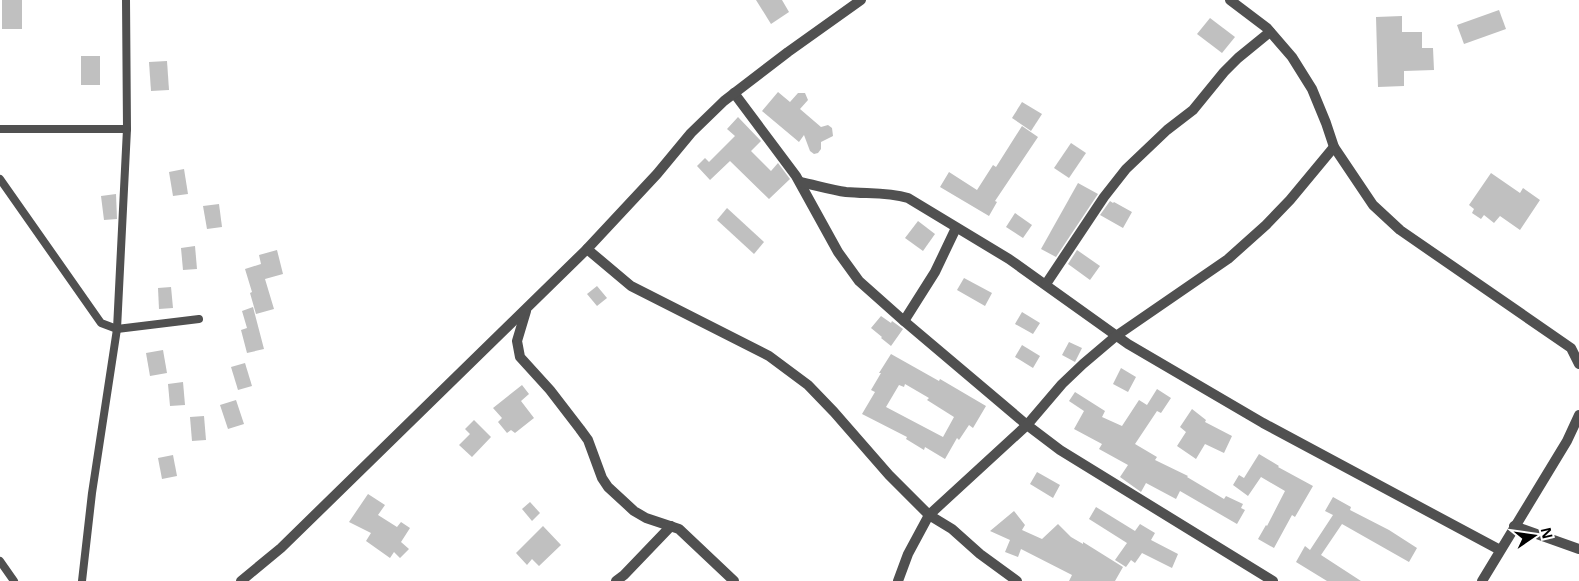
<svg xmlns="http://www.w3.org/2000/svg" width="1579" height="581" font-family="'Noto Sans',sans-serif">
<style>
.building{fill:#c0c0c0;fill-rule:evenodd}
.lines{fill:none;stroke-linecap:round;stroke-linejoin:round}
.service{stroke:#505050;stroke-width:8}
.minor{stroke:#505050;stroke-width:10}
</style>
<rect width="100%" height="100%" fill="#fff"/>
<g class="building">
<rect x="2" y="0" width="20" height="29"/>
<polygon points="756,0 782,0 789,12 771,24"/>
<polygon points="1499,10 1506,29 1464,44 1457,25"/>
<polygon points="1402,16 1402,32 1422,32 1422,48 1433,48 1434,70 1404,71 1404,86 1378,87 1376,17"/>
<polygon points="1210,18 1235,37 1222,53 1197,34"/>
<rect x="81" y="56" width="19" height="29"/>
<polygon points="167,61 169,90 151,91 149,62"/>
<polygon points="778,92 790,102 798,93 805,93 808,100 800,109 821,127 828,125 832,128 833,136 821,142 821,149 818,153 814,154 810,151 804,135 799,142 762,111"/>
<polygon points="1022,102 1042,114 1031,131 1012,118"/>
<polygon points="738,117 761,141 751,151 771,171 778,163 790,179 769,199 730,161 710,180 697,166 705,158 709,162 735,136 727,129"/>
<polygon points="1022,126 1038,137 995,201 997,202 989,216 940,187 949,172 977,190 993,165 996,167"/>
<polygon points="1071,143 1086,153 1069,178 1054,168"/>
<polygon points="184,169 188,194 173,196 169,172"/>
<polygon points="1491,173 1520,193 1523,188 1540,200 1520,230 1500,216 1494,223 1484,215 1481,219 1472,213 1474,209 1469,205"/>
<polygon points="1078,183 1098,194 1056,257 1041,249"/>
<polygon points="116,194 117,219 104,220 101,196"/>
<polygon points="1110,201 1113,203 1114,202 1132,212 1123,228 1100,215"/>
<polygon points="219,204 222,227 207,229 203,206"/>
<polygon points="727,208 764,242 754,254 717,220"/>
<polygon points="1015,213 1032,225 1023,238 1006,227"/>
<polygon points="918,221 935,234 923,251 905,238"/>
<polygon points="195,246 197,269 183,270 181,248"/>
<polygon points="277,250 283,274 265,279 274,309 256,314 250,293 252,292 245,269 261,264 259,255"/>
<polygon points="1077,250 1100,266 1090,280 1068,264"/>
<polygon points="964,278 992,293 985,306 957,290"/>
<polygon points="597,286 607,298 597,306 587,294"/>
<polygon points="171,287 173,308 159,309 158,288"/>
<polygon points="253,307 264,349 247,353 241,330 247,328 242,311"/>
<polygon points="1022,312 1040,323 1033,334 1015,324"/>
<polygon points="881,316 891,323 892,321 903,329 891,346 881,338 882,337 871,328"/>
<polygon points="1069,342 1082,348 1075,362 1062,355"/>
<polygon points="1022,345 1040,356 1033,368 1015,357"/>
<polygon points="163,350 167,373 150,376 146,353"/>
<path d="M891 354 939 381 940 379 986 406 973 428 969 425 959 440 957 438 945 459 925 447 924 450 906 439 907 437 862 414 875 392 871 390 881 373H879ZM905 384 929 398 927 400 954 417 943 437 886 407 899 385 904 387Z"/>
<polygon points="245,363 252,386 238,390 231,367"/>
<polygon points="1121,368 1136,377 1128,392 1113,384"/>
<polygon points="183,382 185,405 170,406 168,384"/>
<polygon points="522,385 529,394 521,401 534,418 515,433 511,430 507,433 498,422 502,418 493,408"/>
<polygon points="1157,389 1171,398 1161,413 1157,411 1135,444 1157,457 1155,460 1188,476 1187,477 1224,499 1226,496 1243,504 1241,508 1245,510 1237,524 1180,491 1176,499 1146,483 1141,492 1120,477 1128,465 1099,449 1102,444 1074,429 1084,411 1069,401 1075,392 1105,411 1102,417 1122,426 1139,400 1147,405"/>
<polygon points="236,400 244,424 228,429 220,405"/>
<polygon points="1192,409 1206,420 1205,422 1232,436 1224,453 1205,444 1196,459 1177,446 1186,432 1180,427"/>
<polygon points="204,416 206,440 192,441 190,417"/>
<polygon points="474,420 491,437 472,457 459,445 470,434 465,429"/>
<polygon points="1259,454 1279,466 1278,467 1313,486 1295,517 1292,515 1274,548 1258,539 1266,525 1267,526 1285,491 1261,477 1248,496 1233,485 1239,475 1244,478"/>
<polygon points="173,455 177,476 162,479 158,458"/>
<polygon points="1037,472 1060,485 1053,498 1030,484"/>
<polygon points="368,494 385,505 378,515 397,527 401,522 410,528 401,542 409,549 400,558 394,552 390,558 366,541 371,533 349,522"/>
<polygon points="1333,497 1351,507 1350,510 1389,530 1417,548 1409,562 1342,524 1321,555 1361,581 1327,581 1296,562 1305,546 1310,550 1333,515 1325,511"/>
<polygon points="530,502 540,513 532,521 522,509"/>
<polygon points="1096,507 1135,531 1140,524 1155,533 1151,540 1178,554 1172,568 1142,553 1135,563 1131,560 1126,567 1115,560 1127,543 1089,519"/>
<polygon points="1014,511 1025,525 1022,530 1042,539 1058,524 1071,537 1083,544 1083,542 1123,567 1115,581 1069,581 1072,575 1021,549 1018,557 1005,552 1010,540 990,531"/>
<polygon points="543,526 561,545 539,566 532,559 527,565 516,553"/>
</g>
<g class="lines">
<g class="service">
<polyline points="0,129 127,129"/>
<polyline points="0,179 101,323 117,329 199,319"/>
<polyline points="0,561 14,581"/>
<polyline points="82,581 92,493 117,329 127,129 126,0"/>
</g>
<g class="minor">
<polyline points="1230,0 1267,28 1292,57 1312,89 1326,123 1334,147 1373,205 1400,230 1571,348 1579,364"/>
<polyline points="734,93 796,176 838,252 859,281 904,321 1027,425 1060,450 1273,581"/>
<path d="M800 182C815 185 831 190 846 192 867 194 887 192 908 198L1009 259 1128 344 1263 423 1500 550"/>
<polyline points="587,249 631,286 769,356 808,385 834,412 889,475 929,515 952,529 980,554 1017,581"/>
<polyline points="1046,284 1104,197 1126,169 1167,130 1193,110 1224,72 1238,58 1270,32"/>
<polyline points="526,311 517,341 520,357 550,390 580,429 588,440 602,478 608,487 634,511 646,518 679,529 734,581"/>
<polyline points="904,321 935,272 956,228"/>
<polyline points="1514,526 1579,549"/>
<polyline points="241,581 281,548 587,249 657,174 691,133 724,101 788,52 861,0"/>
<polyline points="616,581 624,575 671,526"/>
<polyline points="898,581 908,554 929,515 1027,425 1062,384 1083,364 1116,336 1228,259 1266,225 1290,200 1334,147"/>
<polyline points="1482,581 1567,441 1579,415"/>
</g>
</g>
<g transform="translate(1534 536) rotate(77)" stroke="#ffffff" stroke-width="4" paint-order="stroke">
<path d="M0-4L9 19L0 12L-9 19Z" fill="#000000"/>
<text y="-8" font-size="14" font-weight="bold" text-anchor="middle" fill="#000000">N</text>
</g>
</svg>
